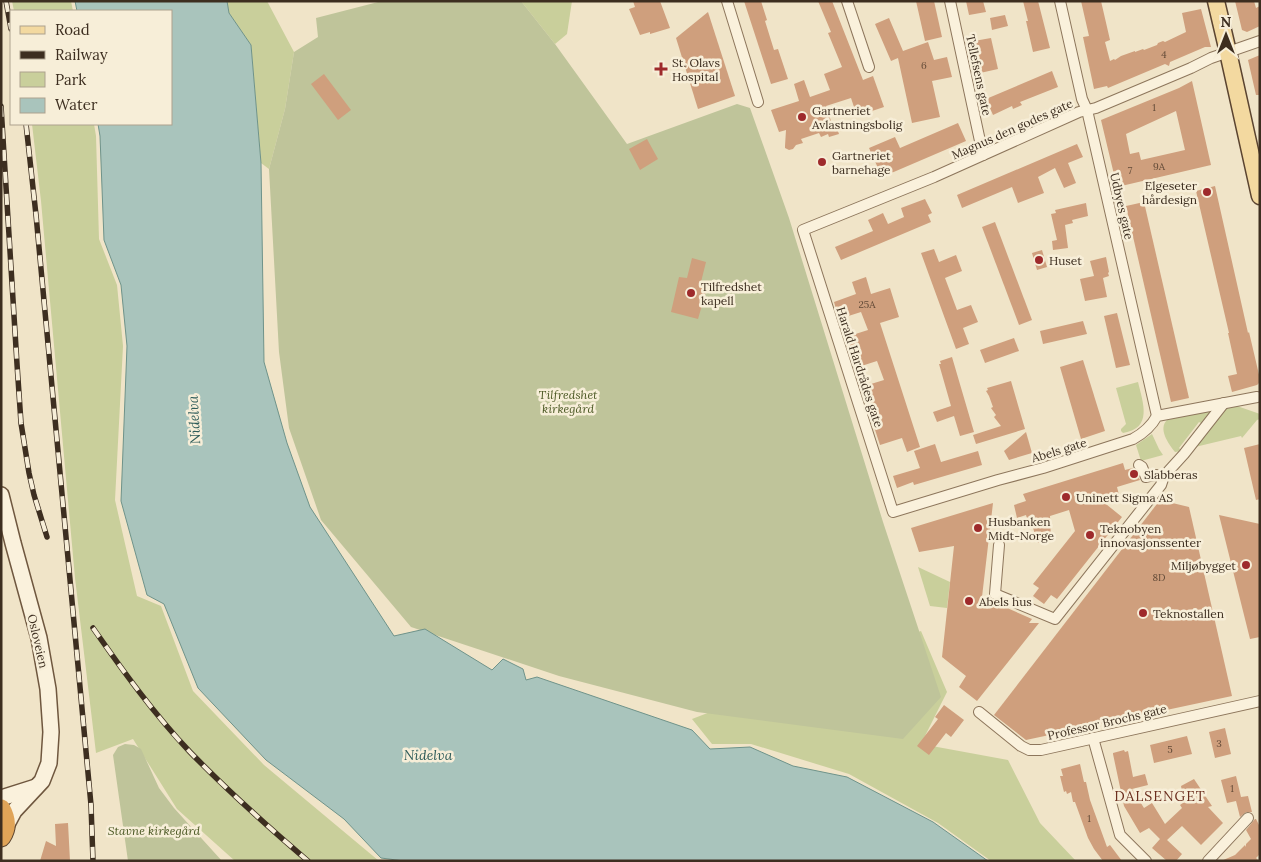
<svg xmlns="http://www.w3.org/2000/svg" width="1261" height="862" font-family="Lora,serif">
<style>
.green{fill:#c9cf9b}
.cemetery{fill:#bfc49a}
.water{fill:#a9c4bc;stroke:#6f938a}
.building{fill:#cf9f7d;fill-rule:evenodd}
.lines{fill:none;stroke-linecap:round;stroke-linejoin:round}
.street-casing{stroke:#8d765c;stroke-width:12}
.secondary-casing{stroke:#6f573f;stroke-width:18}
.primary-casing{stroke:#5b4430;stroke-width:19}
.highway-casing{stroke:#5b4430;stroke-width:21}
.street{stroke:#faf1dc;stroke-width:10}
.secondary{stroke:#faf1dc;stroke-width:15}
.primary{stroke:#f3d9a0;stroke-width:16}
.highway{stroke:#e0a458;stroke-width:19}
.rail-casing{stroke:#3d2e20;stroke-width:5.5}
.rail{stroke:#f7eed8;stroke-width:4;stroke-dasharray:11;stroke-linecap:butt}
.poi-dot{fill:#9e2a2b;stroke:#f7eed8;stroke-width:2}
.labels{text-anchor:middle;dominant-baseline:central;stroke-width:5;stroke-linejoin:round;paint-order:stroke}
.number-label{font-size:10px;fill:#624a37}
.poi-label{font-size:12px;fill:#3d2e20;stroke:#f7eed8;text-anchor:start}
.street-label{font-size:12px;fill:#3d2e20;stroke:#f7eed8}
.park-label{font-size:12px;font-style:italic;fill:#4d5a26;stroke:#f7eed8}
.water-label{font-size:14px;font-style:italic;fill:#2f5d5a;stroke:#f7eed8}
.neighbourhood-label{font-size:14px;letter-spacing:1px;fill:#6b2e1e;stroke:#f7eed8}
</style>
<rect width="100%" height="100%" fill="#f0e4c8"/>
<g class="green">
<polygon points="12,1 71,1 73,11 14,11"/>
<polygon points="227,1 267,1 294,52 285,109 269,169 261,163 251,45 229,13"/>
<polygon points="521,1 572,1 567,34 555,44"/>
<polygon points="32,124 94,124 96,136 99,239 117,285 123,346 115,500 137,596 161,606 193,691 264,765 379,861 235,861 177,809 133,739 96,753 75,578 41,201"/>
<path d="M1138 382C1143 403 1153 428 1123 433L1121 431V429L1126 424 1116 388Z"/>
<polygon points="1237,406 1260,414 1260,419 1257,420 1242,438 1241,436 1195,447 1225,409"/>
<path d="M1214 410 1203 424 1199 422 1179 448 1182 451 1175 452C1168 443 1158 429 1167 420Z"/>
<polygon points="1152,434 1159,449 1163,455 1141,461 1136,445"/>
<polygon points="918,567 950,582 947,608 930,606"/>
<polygon points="921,631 947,692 921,744 1008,760 1040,823 1076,861 991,861 938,823 849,774 751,744 712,744 692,719"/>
</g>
<g class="cemetery">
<polygon points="382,1 521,1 555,44 627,144 737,104 750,108 789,218 883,522 941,697 903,739 697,712 559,676 411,627 321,520 289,428 279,352 269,169 285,109 294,52 318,37 316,18"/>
<polygon points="125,744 134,745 141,749 159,788 174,808 222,861 128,861 113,755 118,747"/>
</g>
<polygon class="water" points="75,1 227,1 229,13 251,45 261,163 264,362 287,443 310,507 394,636 425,629 492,670 503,659 523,669 526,680 537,677 692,730 710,749 750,747 793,766 847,777 933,822 988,861 404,861 381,858 344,819 266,760 198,688 164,604 147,595 121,501 127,346 121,285 104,240 100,136 98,124 171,124 171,11 77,11"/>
<g class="building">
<polygon points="633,1 660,1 670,28 650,34 650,32 640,35 629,9 635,7"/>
<polygon points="744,1 761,1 767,20 765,21 774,50 778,49 788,79 771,84"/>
<polygon points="818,1 832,1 863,80 873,76 884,107 857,116 851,98 826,106 832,124 835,123 839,134 829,137 828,134 821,137 819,133 801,139 803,143 796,145 793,149 789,150 785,148 785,146 786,130 779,132 771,110 799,101 794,84 804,80 810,97 830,90 824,74 842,67 828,33 831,32"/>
<polygon points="916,1 934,1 942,37 925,41"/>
<polygon points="966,1 983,1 986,12 969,15"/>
<polygon points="1023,1 1038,1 1050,48 1033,52 1026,21 1028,21"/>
<polygon points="1081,1 1101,1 1110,40 1105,42 1110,61 1114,59 1115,60 1121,56 1135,51 1135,52 1143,49 1144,50 1157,45 1158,43 1163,41 1165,42 1186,32 1182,13 1201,9 1211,47 1205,47 1170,62 1169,66 1165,64 1108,88 1107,86 1094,89 1083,37 1089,36"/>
<polygon points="1235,1 1254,1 1256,8 1260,6 1260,26 1247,32 1242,30"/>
<polygon points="708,12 735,96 698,109 676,38"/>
<polygon points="1005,15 1008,26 992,30 990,18"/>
<polygon points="889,18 903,51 928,42 934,60 947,57 952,77 932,81 940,117 912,123 898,58 891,61 875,24"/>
<polygon points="991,38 998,69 980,73 974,41"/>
<polygon points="1260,55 1260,95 1256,95 1248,60"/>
<polygon points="1052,71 1058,87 1020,102 1022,105 1013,109 1012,106 993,115 986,99"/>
<polygon points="324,74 351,110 338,120 311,84"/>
<path d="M1192 81 1211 165 1117 187 1101 120 1179 88ZM1176 111 1185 150 1141 160 1139 152 1130 154 1126 134Z"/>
<polygon points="958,123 966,141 882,177 869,148 895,137 900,148"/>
<polygon points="647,139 658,159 640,170 629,149"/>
<polygon points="1077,144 1083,157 1068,163 1076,183 1064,188 1055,168 1038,177 1044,193 1018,203 1012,187 962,208 957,195"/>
<polygon points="1215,186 1248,333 1249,332 1260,379 1260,382 1257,385 1232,392 1228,376 1237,374 1228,333 1229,333 1196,191"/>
<polygon points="925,199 932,213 928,215 931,222 841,260 835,247 873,231 868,220 883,213 888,224 904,217 901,208"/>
<polygon points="1144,202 1189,398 1171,402 1126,206"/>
<polygon points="1086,203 1088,216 1072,220 1073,223 1065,225 1068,248 1053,250 1052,241 1057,240 1051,214 1056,213 1055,210"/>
<polygon points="995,222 1032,320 1019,325 982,227"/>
<polygon points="934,249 939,262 956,255 962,271 945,278 957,310 971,305 978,322 963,328 969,344 956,349 921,253"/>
<polygon points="1042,250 1047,267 1037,270 1032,253"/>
<polygon points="1106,257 1109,272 1108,273 1109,276 1103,278 1107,297 1085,301 1080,279 1094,276 1090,261"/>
<polygon points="692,258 706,262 701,282 707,284 707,288 698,319 671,312 679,277 687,278"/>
<polygon points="866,277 871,294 890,288 899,317 880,323 920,447 907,452 902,438 880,445 861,387 884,380 877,361 855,368 846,337 868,330 861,312 839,319 834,302 856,294 852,282"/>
<polygon points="1117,313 1130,365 1116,368 1104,316"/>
<polygon points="1083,321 1087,334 1043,344 1040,331"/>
<polygon points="1014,338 1019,351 985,363 980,350"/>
<polygon points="952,357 974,432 960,436 954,416 937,422 933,412 951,406 939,364 941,364 940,361"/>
<polygon points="1083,360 1105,431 1081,439 1060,367"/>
<polygon points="1011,381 1025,429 976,444 973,435 1001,426 994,417 996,415 991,408 993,407 989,396 986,391 988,390 987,388"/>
<polygon points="1026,432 1032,453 1009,460 1004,451"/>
<polygon points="935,444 941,462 978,451 982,465 914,485 913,482 897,488 893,476 920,468 914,451"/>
<polygon points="1260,444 1260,499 1256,500 1244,448"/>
<polygon points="1123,463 1125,470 1133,468 1136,472 1140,480 1117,487 1119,495 1101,500 1122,517 1057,599 1051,595 1044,604 1033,596 1039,588 1033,584 1075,531 1069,510 1050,516 1051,539 1038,543 1031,522 1028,522 1026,515 1017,518 1014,505 1026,501 1023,494"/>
<polygon points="1160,500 1189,507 1232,696 1026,740 994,715"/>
<polygon points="993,503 982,597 1032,619 1029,623 1039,623 977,701 959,687 966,676 942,657 954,546 919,552 911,528"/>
<polygon points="1219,515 1260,524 1260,637 1250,639"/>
<polygon points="944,705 964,720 951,737 946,733 929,755 917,746 938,719 935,717"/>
<polygon points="1225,728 1231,754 1215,758 1209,732"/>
<polygon points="1187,736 1192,754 1154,763 1150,745"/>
<polygon points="1124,750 1125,752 1128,751 1133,777 1145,774 1148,785 1132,789 1144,808 1152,803 1165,824 1182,808 1180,805 1184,802 1181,786 1194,779 1212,806 1208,807 1223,823 1201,845 1182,826 1167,840 1182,854 1176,861 1167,861 1152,848 1160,839 1149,828 1140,833 1124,806 1113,754 1113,753"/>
<polygon points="1080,764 1084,782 1086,782 1090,800 1107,847 1110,845 1122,861 1103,861 1094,849 1088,838 1075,802 1073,802 1071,792 1067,794 1066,791 1064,792 1060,776 1063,776 1061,769"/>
<polygon points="1236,776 1241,797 1248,796 1252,812 1246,812 1240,817 1236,801 1227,803 1221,780"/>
<polygon points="1255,819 1256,819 1260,827 1260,858 1259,855 1256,858 1259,861 1221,861 1235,855 1245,845 1246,847 1246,844 1251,839 1246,830"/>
<polygon points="68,823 70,861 40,861 46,841 56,846 55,824"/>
</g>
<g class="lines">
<g class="street-casing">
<g id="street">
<polyline points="727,1 758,102"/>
<polyline points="847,1 869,67"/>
<polyline points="950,1 983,155"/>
<polyline points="1060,1 1082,99 1087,110 1157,416"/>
<path d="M1257 397 1157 416C1151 427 1144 433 1133 439L1043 468 998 480 893 512 803 230 934 177 1079 112 1096 108 1191 68 1211 58 1260 41"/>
<polyline points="1139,465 1142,467 1146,477 1155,475 1164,476 1184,454 1224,403"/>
<polyline points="999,545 995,594 1055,619 1161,485 1164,476"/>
<polyline points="979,712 1021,746 1029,750 1041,750 1260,701"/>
<polyline points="1093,738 1120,835 1146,861"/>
<polyline points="1208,861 1248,818"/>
</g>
</g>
<g class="secondary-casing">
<g id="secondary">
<polyline points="1,495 13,543 39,638 48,689 51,732 49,763 42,781 14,811 6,826"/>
<polyline points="1,798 36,787"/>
</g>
</g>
<g class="primary-casing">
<polyline id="primary" points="1216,1 1228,52 1260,196"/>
</g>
<g class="highway-casing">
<path id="highway" d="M1 809C6 818 7 828 1 837"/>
</g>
<use href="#street" class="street"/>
<use href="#secondary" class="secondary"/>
<use href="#primary" class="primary"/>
<use href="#highway" class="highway"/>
<g class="rail-casing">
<g id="rail">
<polyline points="6,1 11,29"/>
<polyline points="1,106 17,364 21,423 29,473 34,495 47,537"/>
<polyline points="26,124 36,215 91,805 93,861"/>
<path d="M93 628C123 671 154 714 190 752 227 790 267 826 308 861"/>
</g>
</g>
<use href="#rail" class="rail"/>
</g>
<g class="poi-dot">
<path d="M658.5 61.5h5v5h5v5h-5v5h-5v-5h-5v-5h5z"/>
<circle cx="802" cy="117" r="5"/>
<circle cx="822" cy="162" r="5"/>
<circle cx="1207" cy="192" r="5"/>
<circle cx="1039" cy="260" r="5"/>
<circle cx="691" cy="293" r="5"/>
<circle cx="1134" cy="474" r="5"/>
<circle cx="1066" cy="497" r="5"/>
<circle cx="978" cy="528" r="5"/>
<circle cx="1090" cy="535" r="5"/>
<circle cx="1246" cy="565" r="5"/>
<circle cx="969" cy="601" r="5"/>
<circle cx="1143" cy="613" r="5"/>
</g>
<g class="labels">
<g class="number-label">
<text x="1164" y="54">4</text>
<text x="924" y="65">6</text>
<text x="1154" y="107">1</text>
<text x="1159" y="166">9A</text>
<text x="1130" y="170">7</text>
<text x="867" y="304">25A</text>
<text x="1159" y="577">8D</text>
<text x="1219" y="743">3</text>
<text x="1170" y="749">5</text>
<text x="1232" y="788">1</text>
<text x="1089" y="818">1</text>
</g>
<g class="poi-label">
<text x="672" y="62">St. Olavs<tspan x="672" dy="14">Hospital</tspan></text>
<text x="812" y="110">Gartneriet<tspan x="812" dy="14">Avlastningsbolig</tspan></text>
<text x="832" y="155">Gartneriet<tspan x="832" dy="14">barnehage</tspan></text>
<text x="1197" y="185" text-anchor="end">Elgeseter<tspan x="1197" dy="14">hårdesign</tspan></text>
<text x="1049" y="260">Huset</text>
<text x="701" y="286">Tilfredshet<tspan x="701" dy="14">kapell</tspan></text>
<text x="1144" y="474">Slabberas</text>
<text x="1076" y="497">Uninett Sigma AS</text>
<text x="988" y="521">Husbanken<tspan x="988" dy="14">Midt-Norge</tspan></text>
<text x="1100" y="528">Teknobyen<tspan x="1100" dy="14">innovasjonssenter</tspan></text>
<text x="1236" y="565" text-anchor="end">Miljøbygget</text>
<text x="979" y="601">Abels hus</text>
<text x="1153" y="613">Teknostallen</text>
</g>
<g class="street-label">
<text transform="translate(979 75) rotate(78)">Tellefsens gate</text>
<text transform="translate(1012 129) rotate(-24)">Magnus den godes gate</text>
<text transform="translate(1122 206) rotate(77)">Udbyes gate</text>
<text transform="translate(860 367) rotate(72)">Harald Hardrådes gate</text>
<text transform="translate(1059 450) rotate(-17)">Abels gate</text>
<text transform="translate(38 641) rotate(77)">Osloveien</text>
<text transform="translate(1107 722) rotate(-13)">Professor Brochs gate</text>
</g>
<g class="park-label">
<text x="568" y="394">Tilfredshet<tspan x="568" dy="14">kirkegård</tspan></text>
<text x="154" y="830">Stavne kirkegård</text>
</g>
<g class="water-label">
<text transform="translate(194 420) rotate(-93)">Nidelva</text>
<text x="428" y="755">Nidelva</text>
</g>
<g class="neighbourhood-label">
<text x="1160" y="796">DALSENGET</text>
</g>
</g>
<rect width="1261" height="862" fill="none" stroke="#3d2e20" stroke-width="5"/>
<rect x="10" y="10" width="162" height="115" fill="#f7eed8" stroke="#ada18e"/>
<rect x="20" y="26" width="25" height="8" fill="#f3d9a0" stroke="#ada18e"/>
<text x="55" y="35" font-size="15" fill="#3d2e20">Road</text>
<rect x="20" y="51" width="25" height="8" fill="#3d2e20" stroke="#ada18e"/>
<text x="55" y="60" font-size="15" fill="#3d2e20">Railway</text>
<rect x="20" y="72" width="25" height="15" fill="#c9cf9b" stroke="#ada18e"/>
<text x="55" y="85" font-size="15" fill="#3d2e20">Park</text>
<rect x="20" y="98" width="25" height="15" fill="#a9c4bc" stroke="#ada18e"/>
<text x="55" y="110" font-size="15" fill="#3d2e20">Water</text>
<g transform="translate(1226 35)" stroke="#f7eed8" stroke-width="4" paint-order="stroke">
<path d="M0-4L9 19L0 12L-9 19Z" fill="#3d2e20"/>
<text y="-8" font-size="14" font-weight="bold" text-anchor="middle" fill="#3d2e20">N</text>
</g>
</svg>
